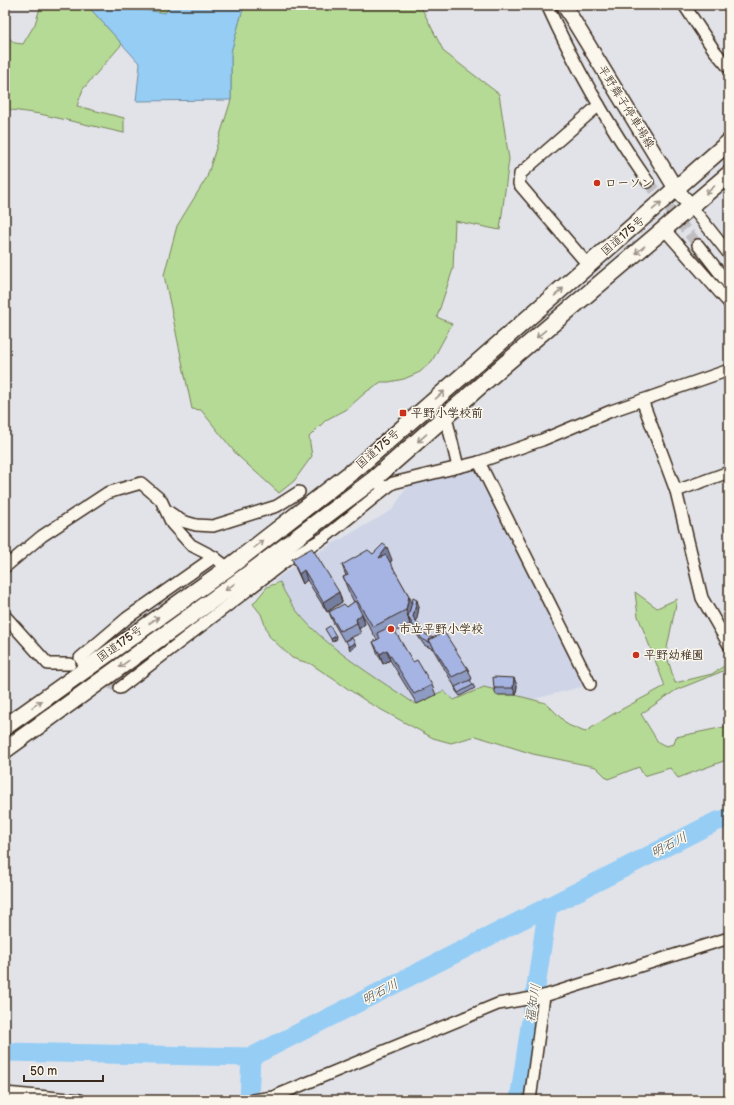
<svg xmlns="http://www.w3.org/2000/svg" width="734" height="1105" font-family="'Balsamiq Sans','Klee One',sans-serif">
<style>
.built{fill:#cfd5e7}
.green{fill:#b5da95;stroke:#78825a}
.water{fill:#96cdf5;stroke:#728c9f}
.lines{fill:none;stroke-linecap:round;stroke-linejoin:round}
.river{stroke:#96cdf5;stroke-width:19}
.minor-tunnel{stroke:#c0bec0;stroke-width:11;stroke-dasharray:11 5.5;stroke-linecap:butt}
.minor-casing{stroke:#3b2a1e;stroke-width:14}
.major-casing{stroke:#3b2a1e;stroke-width:17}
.highway-casing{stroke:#3b2a1e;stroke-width:19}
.minor{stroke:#fbf7ec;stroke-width:11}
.major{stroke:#fbf7ec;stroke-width:14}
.highway{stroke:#fbf7ec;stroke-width:16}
.wall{fill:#8e9bc3;stroke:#3b2a1e}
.shaded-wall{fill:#747e9f;stroke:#3b2a1e}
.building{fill:#a5b4e3;stroke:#3b2a1e}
.oneway{stroke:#9b9085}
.poi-dot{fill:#c8321e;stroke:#fbf7ec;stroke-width:1.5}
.labels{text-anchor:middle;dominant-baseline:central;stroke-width:3;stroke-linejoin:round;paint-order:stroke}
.street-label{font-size:12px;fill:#3b2a1e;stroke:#fbf7ec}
.poi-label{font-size:12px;font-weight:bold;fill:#3b2a1e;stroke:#fbf7ec;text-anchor:start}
.water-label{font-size:13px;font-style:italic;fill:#525354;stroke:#fbf7ec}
</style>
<rect width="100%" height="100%" fill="#e1e3e9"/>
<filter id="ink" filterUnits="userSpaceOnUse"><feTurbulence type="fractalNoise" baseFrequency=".025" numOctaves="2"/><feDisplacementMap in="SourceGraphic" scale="8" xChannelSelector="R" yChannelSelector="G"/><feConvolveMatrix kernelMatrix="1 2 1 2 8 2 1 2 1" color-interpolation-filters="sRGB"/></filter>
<g filter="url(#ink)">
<polygon class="built" points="475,467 585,686 418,729 276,601 275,580 292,567 392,510 410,482"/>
<g class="green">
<polygon points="41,5 87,5 122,44 83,89 77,106 124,118 124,133 40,114 5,109 5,35 15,43 23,44 35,24"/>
<path d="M114 5H172L165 13C148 10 130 10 114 5Z"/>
<polygon points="244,5 420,5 444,52 499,94 509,159 500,230 455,221 453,269 437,317 452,324 432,361 420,372 404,379 389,382 381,382 366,392 348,408 326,420 309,437 312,456 294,481 279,493 237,455 201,410 192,409 164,275 177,226 207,177 231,100 231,52"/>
<path d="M280 582C300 634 370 673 415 704L443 691 454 700 484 687 546 703 568 725 585 732 613 714 665 686 638 616 635 592 657 608 677 599 666 653 675 683 712 674 727 664 728 669 676 690 641 714 658 742 666 746 674 744 676 737 729 726V759L678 778 670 768 644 776 639 767 608 779 596 767 533 754 476 736 451 743 433 738 369 703 311 664 292 658 269 636 261 614 253 604 267 587Z"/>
</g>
<polygon class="water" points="87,5 114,5 125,9 139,9 165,13 172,5 244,5 231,52 231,100 136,101 140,64"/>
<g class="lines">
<g class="river">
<polyline points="5,1052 251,1057 715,822 729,818"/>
<polyline points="249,1100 251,1057"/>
<polyline points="519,1100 548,906"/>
</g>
<g class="minor-tunnel">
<polyline points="648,182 698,245"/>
<polyline points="127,618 158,659"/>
<polyline points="79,668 120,688"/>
</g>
<g class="minor-casing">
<g id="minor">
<path d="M547 5C575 67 610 127 648 182"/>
<polyline points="684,5 714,50 729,68"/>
<polyline points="691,206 729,254"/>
<polyline points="664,229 729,303"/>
<polyline points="698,245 729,285"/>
<polyline points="589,266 519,184 520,174 599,105"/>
<polyline points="642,400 676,491 702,598 729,645"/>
<polyline points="446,417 458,467"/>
<polyline points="479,462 590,684"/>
<polyline points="373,480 386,488 393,483 479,462 542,440 611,411 729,370"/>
<polyline points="676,491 729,472"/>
<polyline points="166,510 182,521 196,525 213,526 277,506 299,492"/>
<polyline points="5,567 42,536 107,493 141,483 161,500 172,524 191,545 214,557 228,568"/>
<polyline points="5,616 48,664 70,664"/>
<polyline points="88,668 80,658 127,618 214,557"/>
<polyline points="120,688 291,557 324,538 386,488"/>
<polyline points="5,1093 80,1100"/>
<polyline points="253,1100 273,1097 498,1004 544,996 729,938"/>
<polyline points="530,1100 544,996"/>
</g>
</g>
<g class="major-casing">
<polyline id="major" points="564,5 676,189 691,206"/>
</g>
<g class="highway-casing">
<g id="highway">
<polyline points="5,727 228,568 357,468 729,142"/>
<polyline points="5,750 243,578 373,480 505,364 729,174"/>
</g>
</g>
<use href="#minor" class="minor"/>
<use href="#major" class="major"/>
<use href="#highway" class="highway"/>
</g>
<g class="wall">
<polygon points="373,554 392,560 390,563 409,596 412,603 419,607 416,621 425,634 468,669 472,679 470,680 473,685 475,688 460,696 456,691 455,687 433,649 424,645 410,624 395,632 413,662 432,685 436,695 417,704 390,660 383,664 377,652 373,642 377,640 359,609 365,624 359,629 361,633 344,641 333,622 329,612 347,607 354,602 348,590 343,577 346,576 342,565"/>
<polygon points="292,559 339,592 342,602 327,612 307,580 303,584 296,569"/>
<polygon points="517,685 516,695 496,695 494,688"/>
</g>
<g class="shaded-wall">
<polygon points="387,547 392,560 383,572 379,558"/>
<polygon points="304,570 307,580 303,584 299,574"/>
<polygon points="339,592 342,602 327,612 323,602"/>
<polygon points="409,596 414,610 408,617 410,624 406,610"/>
<polygon points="417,600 419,607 416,624 413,617"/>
<polygon points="362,614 365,624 359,629 356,619"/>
<polygon points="336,636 337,639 332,642 331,639"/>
<polygon points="355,643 356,646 350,650 349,647"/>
<polygon points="387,650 390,660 383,664 380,654"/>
<polygon points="514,678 517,685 516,695 513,688"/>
</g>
<g class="building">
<polygon points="383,544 387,547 379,558 386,555 409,596 406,610 373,627 343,577 348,575 342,565 368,550 373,554"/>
<polygon points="312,548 339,592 323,602 304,570 299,574 292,559"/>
<polygon points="413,598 417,600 413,617 425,634 433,638 429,640 430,643 422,639 408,617"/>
<polygon points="355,601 362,614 356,619 357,623 340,631 329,612 344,604 347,607"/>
<polygon points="330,626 336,636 331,639 325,629"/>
<polygon points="392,626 413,662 417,660 432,685 414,694 387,650 380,654 373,642 380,638 377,633"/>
<polygon points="444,632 468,669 452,677 429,640"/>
<polygon points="352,638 355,643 349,647 346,641"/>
<polygon points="493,677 514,678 513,688 494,688"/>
<polygon points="470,680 473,685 458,693 455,687"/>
</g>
<defs><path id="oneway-shaft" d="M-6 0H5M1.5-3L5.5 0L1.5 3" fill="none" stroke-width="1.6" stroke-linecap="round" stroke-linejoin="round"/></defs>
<g class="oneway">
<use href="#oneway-shaft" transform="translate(710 190) rotate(139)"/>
<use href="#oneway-shaft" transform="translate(657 206) rotate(-41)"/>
<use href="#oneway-shaft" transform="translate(640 250) rotate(140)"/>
<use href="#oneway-shaft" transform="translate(559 292) rotate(-41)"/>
<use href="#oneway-shaft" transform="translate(541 334) rotate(140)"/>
<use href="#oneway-shaft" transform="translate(440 395) rotate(-41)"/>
<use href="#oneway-shaft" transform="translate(422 438) rotate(139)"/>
<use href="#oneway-shaft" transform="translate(259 544) rotate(-38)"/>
<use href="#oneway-shaft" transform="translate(230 587) rotate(144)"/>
<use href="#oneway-shaft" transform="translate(154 620) rotate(-36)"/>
<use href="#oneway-shaft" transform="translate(124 664) rotate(144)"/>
<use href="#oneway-shaft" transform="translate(37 704) rotate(-35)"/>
</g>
</g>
<g class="poi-dot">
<circle cx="597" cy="183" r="4"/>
<rect x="399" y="409" width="8" height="8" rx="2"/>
<circle cx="391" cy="629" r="4"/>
<circle cx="636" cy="655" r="4"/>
</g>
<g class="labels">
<g class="street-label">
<text transform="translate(626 107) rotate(58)">平野舞子停車場線</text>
<text transform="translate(623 236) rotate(-41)">国道175号</text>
<text transform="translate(378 449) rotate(-41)">国道175号</text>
<text transform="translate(120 644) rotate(-36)">国道175号</text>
</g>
<g class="poi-label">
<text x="605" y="183">ローソン</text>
<text x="411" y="413">平野小学校前</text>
<text x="399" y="629">市立平野小学校</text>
<text x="644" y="655">平野幼稚園</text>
</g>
<g class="water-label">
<text transform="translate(669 845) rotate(-27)">明石川</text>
<text transform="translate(380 992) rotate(-27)">明石川</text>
<text transform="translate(533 1003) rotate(-81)">福知川</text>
</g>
</g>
<rect width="734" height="1105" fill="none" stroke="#fbf7ec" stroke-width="20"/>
<rect x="10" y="10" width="714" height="1085" fill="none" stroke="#3b2a1e" stroke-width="1.5" filter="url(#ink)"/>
<path d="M24 1075v6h79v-6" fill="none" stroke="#3b2a1e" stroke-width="2"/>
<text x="30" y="1075" font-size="12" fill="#3b2a1e" stroke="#fbf7ec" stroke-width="3" paint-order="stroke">50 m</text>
</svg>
